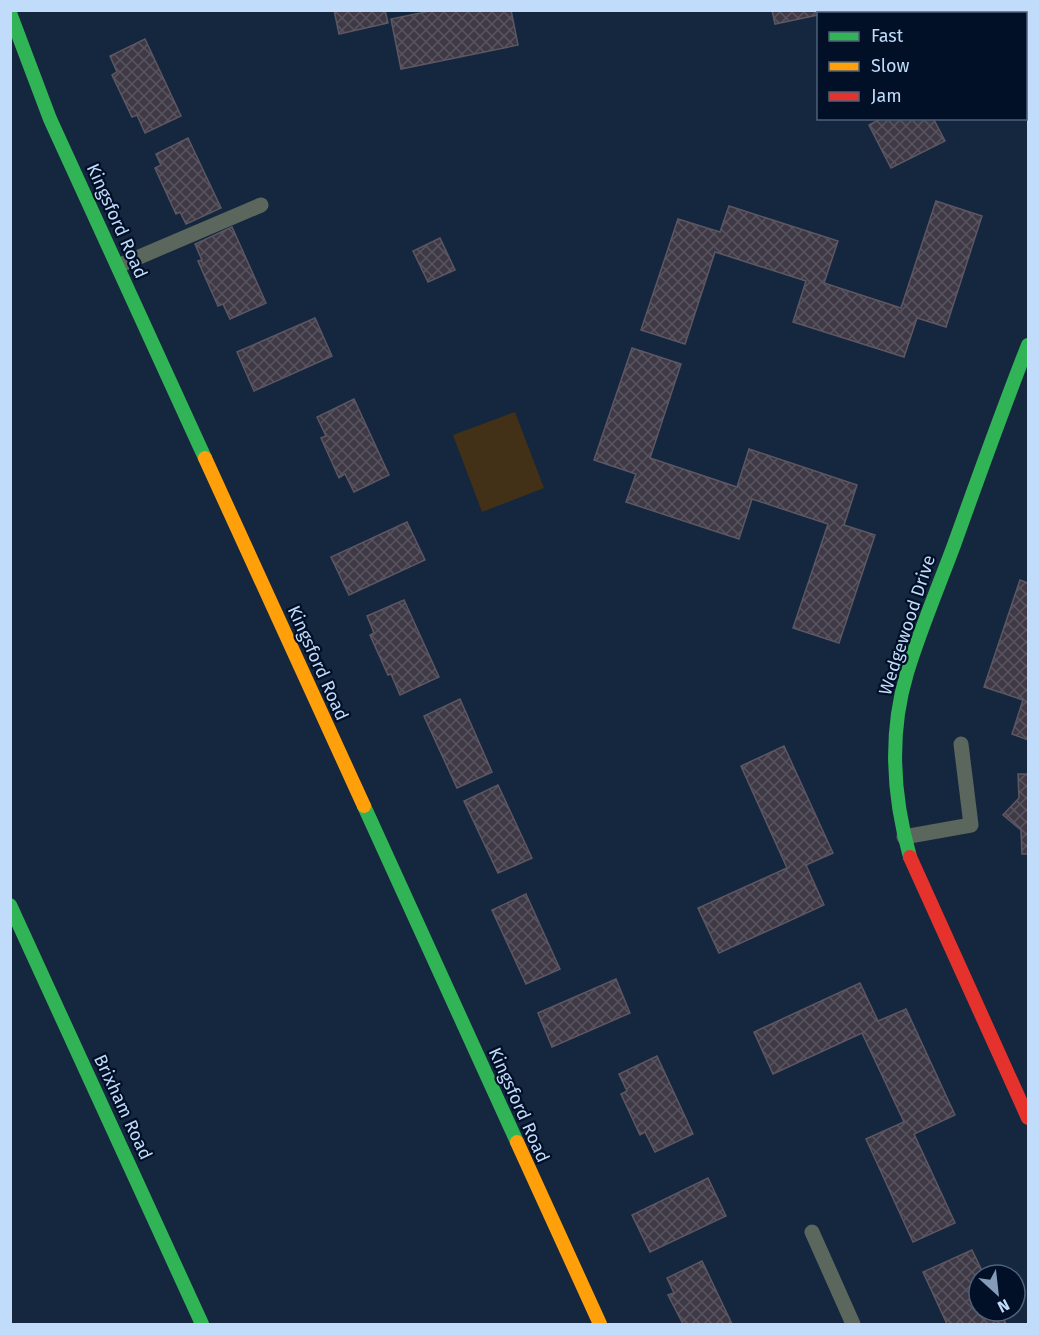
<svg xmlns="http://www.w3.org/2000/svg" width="1039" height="1335" font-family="'Fira Sans',sans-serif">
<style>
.park{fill:#423116}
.building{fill:url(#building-cross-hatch);stroke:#5e5763;stroke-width:1.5}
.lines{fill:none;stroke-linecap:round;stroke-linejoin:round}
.lane{stroke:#5b665c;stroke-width:15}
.fast{stroke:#30b455;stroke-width:14}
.slow{stroke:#ff9f0a;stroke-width:14}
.jam{stroke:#e5322d;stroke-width:14}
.labels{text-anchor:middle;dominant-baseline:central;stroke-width:4.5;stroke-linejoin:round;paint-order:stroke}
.street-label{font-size:18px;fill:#c1dbfb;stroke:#011026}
</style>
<defs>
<pattern id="building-cross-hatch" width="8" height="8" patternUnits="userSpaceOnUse" patternTransform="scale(1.5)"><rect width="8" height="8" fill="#3e3945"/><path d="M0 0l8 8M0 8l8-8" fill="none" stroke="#585561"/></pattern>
</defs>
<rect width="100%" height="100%" fill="#14273e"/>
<polygon class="park" points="515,412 544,488 482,512 453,435"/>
<g class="building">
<polygon points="334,10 385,10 388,23 339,34"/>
<polygon points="435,10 511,10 518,45 401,69 391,19"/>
<polygon points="772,10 823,10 823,14 775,24"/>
<polygon points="145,39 181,116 145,133 137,115 132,117 112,75 117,72 110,56"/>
<polygon points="882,118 933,118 945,141 891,168 869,125"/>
<polygon points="188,138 221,208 186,224 180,212 176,214 155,168 161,165 156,154"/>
<polygon points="936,201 982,216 946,327 917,318 904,357 793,322 806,281 715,252 685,344 641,330 678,219 720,232 729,206 838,241 824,283 901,308"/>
<polygon points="232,227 266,303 230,319 223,304 218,306 198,261 202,260 195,244"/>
<polygon points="440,238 455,270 428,282 413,251"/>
<polygon points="315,318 332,356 254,391 237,352"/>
<polygon points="632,348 681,364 650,458 737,487 749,449 857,485 844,525 875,535 839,643 793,628 828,524 752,499 739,539 626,502 636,474 594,460"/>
<polygon points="354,399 389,475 354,492 345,474 339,478 321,438 326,436 317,417"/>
<polygon points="407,522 425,560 349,595 331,557"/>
<polygon points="1020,580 1028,583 1028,740 1012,734 1023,700 984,687"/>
<polygon points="404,600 439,677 400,695 391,674 388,675 370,635 374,633 367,616"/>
<polygon points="460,699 492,772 457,788 424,716"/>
<polygon points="784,746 833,853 806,865 824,905 719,953 698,908 787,868 741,766"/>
<polygon points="1018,774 1028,774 1028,854 1022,854 1021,830 1003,815 1019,798"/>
<polygon points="498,785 532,858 498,873 464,801"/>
<polygon points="526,894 560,969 526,984 492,910"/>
<polygon points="616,979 630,1013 552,1047 538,1013"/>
<polygon points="860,983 878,1021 906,1009 955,1115 914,1134 955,1223 913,1242 866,1139 904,1122 862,1033 773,1074 754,1032"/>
<polygon points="657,1056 693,1134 655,1152 645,1132 640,1135 621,1094 627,1091 619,1074"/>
<polygon points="708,1178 726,1216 650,1252 632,1215"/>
<polygon points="972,1250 984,1275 979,1275 979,1311 1000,1311 1006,1324 947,1324 923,1272"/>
<polygon points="702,1261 732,1324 683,1324 668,1295 674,1293 667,1278"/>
</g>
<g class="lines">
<g class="lane">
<polyline points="118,266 261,205"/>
<polyline points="904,837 971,825 961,744"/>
<polyline points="812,1232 853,1324"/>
</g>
<g class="fast">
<polyline points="992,10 993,14"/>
<polyline points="10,13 50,119 205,458"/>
<polyline points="1026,85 1028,92"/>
<polyline points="364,806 517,1142"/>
<path d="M910 857C893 797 889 733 907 673 920 630 938 588 954 545 978 478 1002 411 1028 345"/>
<polyline points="10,905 202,1324"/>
</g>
<g class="slow">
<polyline points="205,458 364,806"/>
<polyline points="517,1142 600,1324"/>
</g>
<polyline class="jam" points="910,857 1028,1118"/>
</g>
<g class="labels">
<g class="street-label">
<text transform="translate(117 221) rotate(66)">Kingsford Road</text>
<text transform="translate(907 625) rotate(-72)">Wedgewood Drive</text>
<text transform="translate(318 663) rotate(66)">Kingsford Road</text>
<text transform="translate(519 1105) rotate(66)">Kingsford Road</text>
<text transform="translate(123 1107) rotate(65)">Brixham Road</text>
</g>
</g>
<rect width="1039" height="1335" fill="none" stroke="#c1dbfb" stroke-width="24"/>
<rect x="817" y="12" width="210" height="108" fill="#011026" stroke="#4e617b" stroke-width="1.5"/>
<rect x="829" y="32" width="30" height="9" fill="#30b455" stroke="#4e617b" stroke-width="1.5"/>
<text x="871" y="42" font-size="18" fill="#c1dbfb">Fast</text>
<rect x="829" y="62" width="30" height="9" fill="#ff9f0a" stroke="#4e617b" stroke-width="1.5"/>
<text x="871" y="72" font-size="18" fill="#c1dbfb">Slow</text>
<rect x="829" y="92" width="30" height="9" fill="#e5322d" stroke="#4e617b" stroke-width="1.5"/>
<text x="871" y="102" font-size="18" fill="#c1dbfb">Jam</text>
<g transform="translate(997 1293) rotate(153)"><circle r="28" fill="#011026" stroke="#4e617b" stroke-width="1.5"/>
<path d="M0-4.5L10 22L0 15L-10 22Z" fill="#849cb9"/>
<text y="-9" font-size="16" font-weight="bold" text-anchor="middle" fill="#c1dbfb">N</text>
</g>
</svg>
